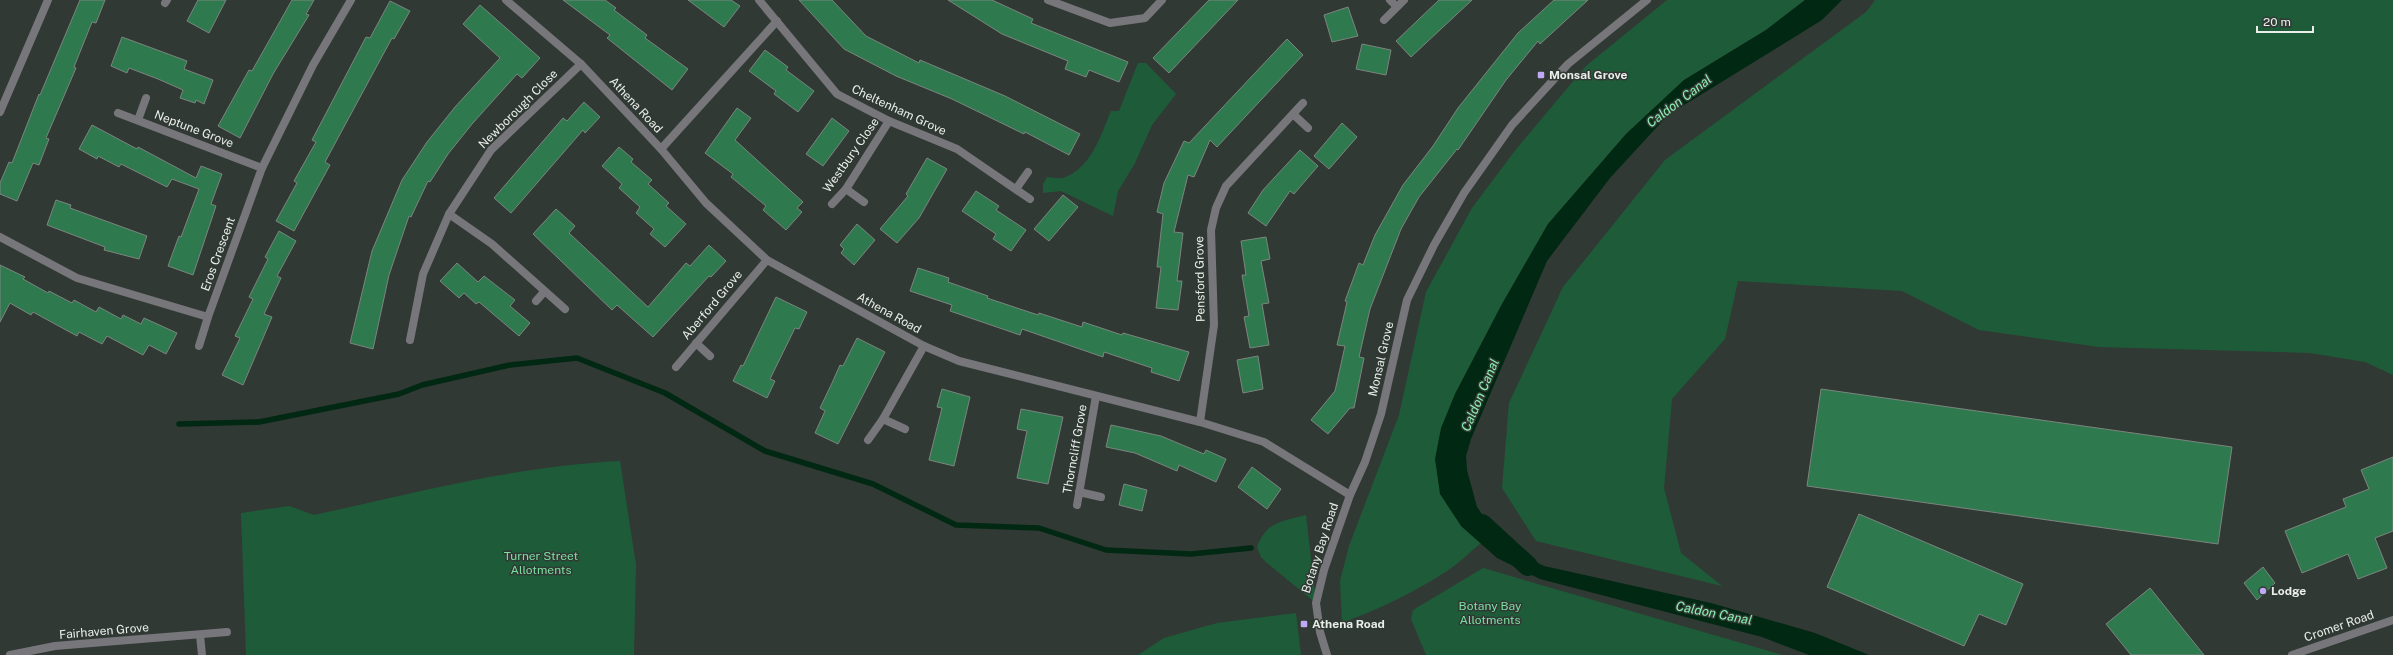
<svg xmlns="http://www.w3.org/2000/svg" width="2393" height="655" font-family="'Public Sans',sans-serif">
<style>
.green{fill:#1e5c39}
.water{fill:#002813}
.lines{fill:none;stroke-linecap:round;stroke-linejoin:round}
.stream{stroke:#002813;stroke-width:5.5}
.canal{stroke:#002813;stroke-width:20}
.building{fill:#2f794e;stroke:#7c857f}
.street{stroke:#77767a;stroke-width:8}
.poi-dot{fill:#bfa8f4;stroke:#313934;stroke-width:1.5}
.labels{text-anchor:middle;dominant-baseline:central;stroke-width:3;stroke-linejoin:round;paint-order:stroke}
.poi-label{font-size:12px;font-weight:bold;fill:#e9eeea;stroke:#313934;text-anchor:start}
.street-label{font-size:12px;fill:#e9eeea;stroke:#313934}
.park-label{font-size:12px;fill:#7bdfa1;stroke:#313934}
.water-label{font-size:13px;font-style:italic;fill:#8cf1b1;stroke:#313934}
</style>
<rect width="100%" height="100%" fill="#313934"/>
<g class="green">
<path d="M1667 0H1805L1766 30 1684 80 1626 134 1548 224 1502 304 1455 394 1461 526 1481 543C1470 552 1459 563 1447 571 1415 592 1379 609 1342 623L1340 581 1349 546 1399 415 1426 292 1472 208 1517 148 1586 66Z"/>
<polygon points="1875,0 2393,0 2393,375 2365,362 2310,353 2099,347 1979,330 1902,291 1738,281 1725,339 1672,399 1664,488 1681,553 1722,586 1536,541 1502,488 1509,403 1563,287 1665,160 1866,12"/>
<path d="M1138 63H1146L1176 94 1152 125 1135 163 1118 191 1113 216 1061 191 1043 193V184L1047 177C1052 177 1059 179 1063 178 1091 169 1101 135 1111 111H1119Z"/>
<path d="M620 461 636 565 634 655H246L241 513 289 506 314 515C415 493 516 466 620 461Z"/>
<path d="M1306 515 1316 603 1267 563 1261 557 1257 547C1267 521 1281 522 1306 515Z"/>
<polygon points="1483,568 1783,655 1426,655 1411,619 1413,610"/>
<polygon points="1296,613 1301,655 1138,655 1164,638 1217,623"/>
</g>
<polygon class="water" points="1805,0 1842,0 1822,20 1668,115 1610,178 1547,261 1471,439 1466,456 1467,470 1477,507 1505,547 1544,566 1711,603 1815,633 1869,655 1809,655 1762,637 1540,579 1497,558 1461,526 1440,494 1435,459 1441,428 1455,394 1502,304 1548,224 1626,134 1684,80 1766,30"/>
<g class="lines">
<polyline class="stream" points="179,424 259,422 399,394 422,385 510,365 577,358 665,393 765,451 873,484 956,525 1039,528 1106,550 1191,554 1251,548"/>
<polyline class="canal" points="1482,524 1528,566"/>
</g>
<g class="building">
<polygon points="80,0 105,0 96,23 92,22 74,67 76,68 46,138 49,139 39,165 33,163 17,201 0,194 0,183 9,162 12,163 39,94 40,95"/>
<polygon points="198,0 226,0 209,33 187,21"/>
<polygon points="292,0 314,0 306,14 309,15 273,74 240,138 218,126 249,70 252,71"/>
<polygon points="563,0 605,0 616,8 614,10 647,35 645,38 688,69 672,90 607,38 610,35"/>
<polygon points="688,0 731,0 740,6 724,27"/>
<polygon points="799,0 832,0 866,36 919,63 920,60 1005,96 1080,134 1069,155 1025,132 1024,134 952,99 896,76 844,49"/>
<polygon points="948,0 992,0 1033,19 1031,23 1128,62 1119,82 1089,70 1086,77 1065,69 1068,61 1002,34"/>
<polygon points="1209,0 1238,0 1169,73 1153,58"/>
<polygon points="1439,0 1472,0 1411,57 1396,41"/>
<polygon points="1554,0 1588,0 1540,44 1538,41 1506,80 1458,150 1457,149 1419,197 1401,229 1370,309 1359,357 1364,358 1354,408 1350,408 1328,434 1311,420 1335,391 1345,346 1337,345 1347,302 1345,301 1359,263 1363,265 1375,235 1403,185 1433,146 1458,108 1518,33"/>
<polygon points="390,1 410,11 394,39 392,38 325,162 330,165 294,231 276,221 297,183 294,181 316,142 312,140 366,37 370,38"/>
<polygon points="480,5 540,58 522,78 517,74 472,124 448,154 430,182 428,181 411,217 409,216 389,275 373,349 350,343 372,251 402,180 427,142 455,107 500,58 463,24"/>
<polygon points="1348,7 1358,36 1332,42 1324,15"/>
<polygon points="122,37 187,61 184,69 213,80 204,104 196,100 195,103 180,98 183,90 158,79 129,68 127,73 111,66"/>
<polygon points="1287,39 1303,55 1217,147 1210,140 1194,177 1188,175 1174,232 1183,233 1177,281 1182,281 1178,310 1156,308 1161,267 1157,267 1163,214 1157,212 1164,183 1184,141 1189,143"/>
<polygon points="1362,44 1391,50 1386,75 1356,69"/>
<polygon points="765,50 788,67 786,70 814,91 798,112 774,94 776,91 749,71"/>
<polygon points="584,102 600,117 585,133 583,130 511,213 494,198 563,118 567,121"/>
<polygon points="737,108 751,118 735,140 803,202 797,208 802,212 786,230 763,210 766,206 731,177 733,174 705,153"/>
<polygon points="832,118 849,131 823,166 806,154"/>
<polygon points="1342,123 1357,137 1329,169 1314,156"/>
<polygon points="92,125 137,149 138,147 196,178 201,166 222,174 211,204 216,206 193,275 168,266 179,236 181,237 199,189 172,179 167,187 121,164 119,167 98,156 97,159 79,149"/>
<polygon points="619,147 633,159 631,162 652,180 648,184 669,203 666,206 686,224 665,247 650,234 654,229 636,213 640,207 619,188 622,184 602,166"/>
<polygon points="1300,150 1318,166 1294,194 1290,191 1266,226 1248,213 1263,190"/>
<polygon points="927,158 947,169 919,218 897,243 880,229 908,196 906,194"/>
<polygon points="976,191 999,206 996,210 1026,230 1011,251 993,239 996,234 962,211"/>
<polygon points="1063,195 1078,207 1049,241 1034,229"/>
<polygon points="56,200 71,205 70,208 147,236 139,259 104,250 105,247 47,225"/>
<polygon points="556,209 575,226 569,233 648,307 686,263 690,266 709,245 726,261 711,277 709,276 653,337 617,305 612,310 533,234"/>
<polygon points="857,224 875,240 854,265 841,253 844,249 840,245"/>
<polygon points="279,231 296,241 277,276 281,278 264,314 272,317 243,385 222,375 240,338 235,336 253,299 249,297 268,259 265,257"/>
<polygon points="1266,237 1270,259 1261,261 1269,303 1262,304 1269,345 1250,348 1244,317 1249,316 1242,275 1246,275 1241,241"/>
<polygon points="457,263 478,282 484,276 515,300 510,306 530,323 519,336 479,302 476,304 464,293 459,298 440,281"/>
<polygon points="0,265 25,277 23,279 48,293 49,291 72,303 74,300 96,312 99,307 121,319 123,315 141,324 144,318 177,333 166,354 149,345 143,355 107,336 102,344 79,332 77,336 33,312 31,315 10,303 0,322"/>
<polygon points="918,268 949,278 948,282 988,296 987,298 1038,315 1039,313 1082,327 1083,322 1122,335 1123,333 1189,352 1179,381 1151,372 1152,368 1104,352 1103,357 1022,329 1020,335 950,311 952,305 910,291"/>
<polygon points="776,297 807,312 799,329 795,328 770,379 775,381 767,398 733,381 741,365 743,366"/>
<polygon points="857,338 885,352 838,444 815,433 825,411 820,408 832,383 840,365 843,366"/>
<polygon points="1258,356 1263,389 1243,393 1237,360"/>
<polygon points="942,389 970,397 954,466 929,460 942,408 937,407"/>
<polygon points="1821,389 2232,447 2218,544 1807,486"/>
<polygon points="1021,409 1063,417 1048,484 1017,478 1027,431 1017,429"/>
<polygon points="1111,425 1161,436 1204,454 1206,450 1226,459 1216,482 1179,465 1177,471 1135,453 1106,447"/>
<polygon points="2393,457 2393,531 2375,538 2387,568 2358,579 2348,554 2302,573 2285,531 2346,507 2343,499 2369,489 2361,470"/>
<polygon points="1252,467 1281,489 1267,509 1238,487"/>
<polygon points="1124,484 1147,490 1142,511 1119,505"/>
<polygon points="1859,514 2023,584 2006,625 1979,614 1964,646 1827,587"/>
<polygon points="2263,567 2275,583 2257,600 2244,583"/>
<polygon points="2150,588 2204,655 2131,655 2106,624"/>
</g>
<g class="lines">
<g class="street">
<polyline points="506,0 581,64 661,149 706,203 767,260 924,346 959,361 1200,422 1264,442 1350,495"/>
<polyline points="759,0 837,94 889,121 957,149 1030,199"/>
<polyline points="1048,0 1110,23 1145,18 1162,0"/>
<polyline points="1390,0 1397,7"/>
<polyline points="165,3 167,0"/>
<polyline points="1384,20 1404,0"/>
<polyline points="0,112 48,0"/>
<polyline points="118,113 262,168"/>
<polyline points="1293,114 1308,128"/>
<polyline points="138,120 146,98"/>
<polyline points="661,149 777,21"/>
<polyline points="846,189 864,202"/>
<polyline points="1016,189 1028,172"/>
<polyline points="832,204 846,189 889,121"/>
<polyline points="449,214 492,244 565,309"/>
<polyline points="0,237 77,278 208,317 262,168 313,65 351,0"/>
<polyline points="536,301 544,292"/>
<polyline points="410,340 423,274 449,214 491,150 581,64"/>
<polyline points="696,343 710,356"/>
<polyline points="199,346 208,317"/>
<polyline points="676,367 767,260"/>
<polyline points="883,419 905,429"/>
<polyline points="1200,422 1214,325 1211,230 1216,208 1226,186 1303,103"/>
<polyline points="868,440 883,419 924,346"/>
<polyline points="1079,492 1101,497"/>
<polyline points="1077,505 1096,396"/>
<polyline points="200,635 202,655"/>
<polyline points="10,655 55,646 227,632"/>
<polyline points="1327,655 1320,632 1316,603 1324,570 1350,495 1365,462 1381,414 1407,300 1434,245 1464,193 1512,125 1568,64 1647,0"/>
<polyline points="2292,655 2393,620"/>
</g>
</g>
<g class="poi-dot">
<rect x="1537" y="71" width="8" height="8" rx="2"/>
<circle cx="2263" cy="591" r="4"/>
<rect x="1300" y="620" width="8" height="8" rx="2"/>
</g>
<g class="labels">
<g class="poi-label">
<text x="1549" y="75">Monsal Grove</text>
<text x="2271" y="591">Lodge</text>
<text x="1312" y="624">Athena Road</text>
</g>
<g class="street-label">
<text transform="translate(636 105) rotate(47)">Athena Road</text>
<text transform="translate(518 109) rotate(-45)">Newborough Close</text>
<text transform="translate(899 110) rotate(25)">Cheltenham Grove</text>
<text transform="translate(194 129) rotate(21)">Neptune Grove</text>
<text transform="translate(851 155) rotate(-55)">Westbury Close</text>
<text transform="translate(218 254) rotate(-70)">Eros Crescent</text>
<text transform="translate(1200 279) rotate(-91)">Pensford Grove</text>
<text transform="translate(712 305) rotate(-50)">Aberford Grove</text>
<text transform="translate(889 313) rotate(29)">Athena Road</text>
<text transform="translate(1381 359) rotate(-77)">Monsal Grove</text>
<text transform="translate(1075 449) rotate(-80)">Thorncliff Grove</text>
<text transform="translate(1320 548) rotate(-72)">Botany Bay Road</text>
<text transform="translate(2339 626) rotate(-19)">Cromer Road</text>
<text transform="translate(104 631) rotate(-5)">Fairhaven Grove</text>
</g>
<g class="park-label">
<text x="541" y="556">Turner Street<tspan x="541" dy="14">Allotments</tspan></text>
<text x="1490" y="606">Botany Bay<tspan x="1490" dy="14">Allotments</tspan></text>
</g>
<g class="water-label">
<text transform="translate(1679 101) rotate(-37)">Caldon Canal</text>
<text transform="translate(1480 395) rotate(-67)">Caldon Canal</text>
<text transform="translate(1714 613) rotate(11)">Caldon Canal</text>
</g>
</g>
<path d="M2257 26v6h56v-6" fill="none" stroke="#e9eeea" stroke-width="2"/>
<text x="2263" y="26" font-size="12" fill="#e9eeea" stroke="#313934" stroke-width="3" paint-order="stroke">20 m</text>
</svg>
